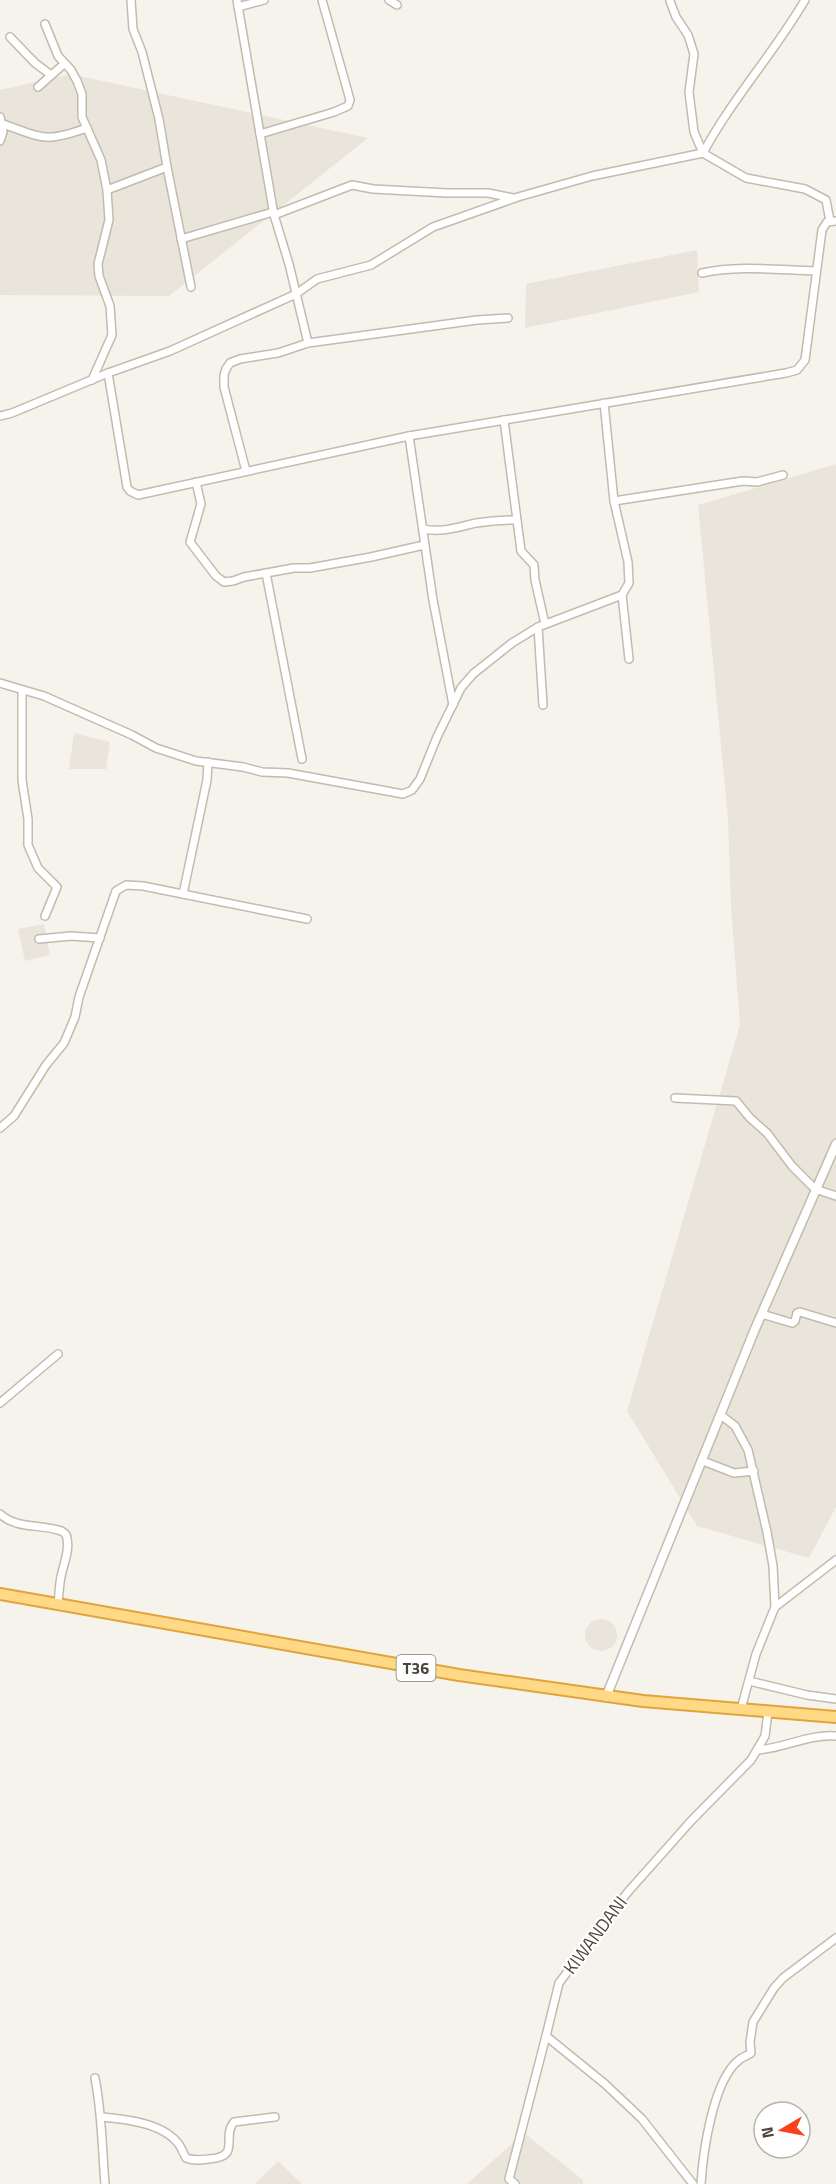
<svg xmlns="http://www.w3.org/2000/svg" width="836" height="2184" font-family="'Titillium Web',sans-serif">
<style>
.residential{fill:#eae5da}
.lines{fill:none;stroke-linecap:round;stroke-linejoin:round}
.minor-casing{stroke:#c2bbae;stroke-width:10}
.tertiary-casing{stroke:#c2bbae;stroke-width:11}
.trunk-casing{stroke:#e0a43c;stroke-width:14}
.minor{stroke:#fff;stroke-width:7}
.tertiary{stroke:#fff;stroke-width:8}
.trunk{stroke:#ffd985;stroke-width:10}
.labels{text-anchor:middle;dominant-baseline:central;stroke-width:4.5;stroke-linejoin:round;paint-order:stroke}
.shield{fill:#fff;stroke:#817c74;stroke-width:1.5}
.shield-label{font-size:16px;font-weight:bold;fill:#4b4439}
.street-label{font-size:18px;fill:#4b4439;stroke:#fff}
</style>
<rect width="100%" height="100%" fill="#f6f3ec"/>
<g class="residential">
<polygon points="70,74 368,138 169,296 0,295 0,90"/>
<polygon points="697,250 699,292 525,328 526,284"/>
<polygon points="836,464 836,1507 809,1558 697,1526 627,1411 740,1025 731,906 728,819 698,505"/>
<polygon points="74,733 110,742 106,769 69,769"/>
<polygon points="44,924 50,955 25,961 18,929"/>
<circle cx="601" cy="1635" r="16"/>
<polygon points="524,2133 583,2180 583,2184 467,2184"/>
<polygon points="278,2161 302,2184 255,2184"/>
</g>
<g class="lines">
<g class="minor-casing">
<g id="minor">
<polyline points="131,0 133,29 142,52 159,119 167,167 191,287"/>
<polyline points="237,0 274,215 289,264 308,343"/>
<polyline points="389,0 397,5"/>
<polyline points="670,1 676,17 688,35 694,54 689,92 694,132 703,153 746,178 805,189 826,200 830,221"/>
<polyline points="238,7 264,0"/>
<polyline points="45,24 58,56 71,70 77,81 82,94 82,117 101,160 107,190 109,220 98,264 99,276 110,306 112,335 92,380"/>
<polyline points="10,37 35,63 51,75"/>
<polyline points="38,87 64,64"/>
<polyline points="0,117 3,132 0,141"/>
<path d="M3 124C43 138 44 143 87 128"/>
<polyline points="260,134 334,112 348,106 350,100 347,89 322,0"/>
<polyline points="107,190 167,167"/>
<polyline points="274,215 352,185 373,189 447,193 488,193 513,198"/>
<polyline points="181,239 273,212"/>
<path d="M702 273C738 265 778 270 816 271"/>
<polyline points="108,373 127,487 130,491 138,495 409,436 786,373 797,370 805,360 822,230 827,222 836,221"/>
<path d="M0 416 12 413 108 373 170 351 296 294 317 279 371 265 433 227 518 197 592 176 703 153C732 99 774 53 805 0"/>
<polyline points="504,420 521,551 534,565 535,580 545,624"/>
<polyline points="409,436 433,600 453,705"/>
<polyline points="246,471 224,387 224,375 226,369 230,363 240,359 278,353 308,343 477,320 508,318"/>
<polyline points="196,482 201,504 190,542 216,576 224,582 233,581 244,577 294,568 310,568 371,557 424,545"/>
<polyline points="614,501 743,481 757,482 783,475"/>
<path d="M424 529C441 533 459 527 476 523 489 521 502 520 516 520"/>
<polyline points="266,573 302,759"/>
<polyline points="622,595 629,659"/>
<polyline points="538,627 543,705"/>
<polyline points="0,683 44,696 132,735 156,748 196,761 243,767 262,772 288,773 403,794 412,790 420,779 437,737 461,688 473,674 512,643 538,627 622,595 629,583 628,562 614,501 604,403"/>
<polyline points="22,691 22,780 28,819 28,845 38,868 57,887 45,916"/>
<polyline points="183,894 207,780 208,762"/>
<polyline points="39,939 71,936 100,938"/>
<polyline points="675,1098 736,1101 750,1118 767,1133 792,1166 815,1189 836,1196"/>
<polyline points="0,1128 14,1116 46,1065 64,1043 75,1017 79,997 116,891 126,885 143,886 307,919"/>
<polyline points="762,1314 792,1323 795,1321 797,1313 800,1312 836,1323"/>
<polyline points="0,1403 58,1354"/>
<polyline points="722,1416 735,1426 748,1450 767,1532 773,1566 775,1607"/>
<polyline points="703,1461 734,1473 754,1471"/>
<path d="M0 1514C17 1529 38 1524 58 1530 63 1531 67 1534 67 1539 70 1550 63 1565 61 1577 59 1586 59 1595 58 1605"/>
<polyline points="749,1681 807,1695 836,1699"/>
<polyline points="741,1709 756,1654 775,1607 836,1560"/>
<path d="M758 1750C785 1748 808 1734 836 1736"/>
<path d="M95 2078C102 2113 102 2148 105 2184"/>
<path d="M102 2117C125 2119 161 2123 177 2142 181 2146 183 2153 186 2158 194 2161 201 2160 209 2159 242 2157 221 2137 234 2122L275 2117"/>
<polyline points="515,2184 509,2179 546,2036"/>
<polyline points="693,2184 642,2119 605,2084 546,2036 559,1983 627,1893 691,1821 751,1760 765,1736 768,1712"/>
<path d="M701 2184C703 2152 713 2080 739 2060 742 2057 747 2056 751 2053L750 2042 753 2022 774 1988 783 1978 836 1938"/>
</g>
</g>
<g class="tertiary-casing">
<polyline id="tertiary" points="606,1697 755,1329 836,1144"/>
</g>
<g class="trunk-casing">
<polyline id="trunk" points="0,1594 459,1675 643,1701 836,1717"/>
</g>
<use href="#minor" class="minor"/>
<use href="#tertiary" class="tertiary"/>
<use href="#trunk" class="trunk"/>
</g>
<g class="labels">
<rect class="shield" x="396.5" y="1655" width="39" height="26" rx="4.5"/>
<g class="shield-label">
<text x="416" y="1668">T36</text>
</g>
<g class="street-label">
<text transform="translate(595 1935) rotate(-53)">KIWANDANI</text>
</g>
</g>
<g transform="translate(782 2130) rotate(260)"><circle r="28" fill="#ffffff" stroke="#b7b4b0" stroke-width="1.5"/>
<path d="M0-4.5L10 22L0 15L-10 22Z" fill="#fc3f1d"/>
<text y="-9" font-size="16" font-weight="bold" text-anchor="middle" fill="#4b4439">N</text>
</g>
</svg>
